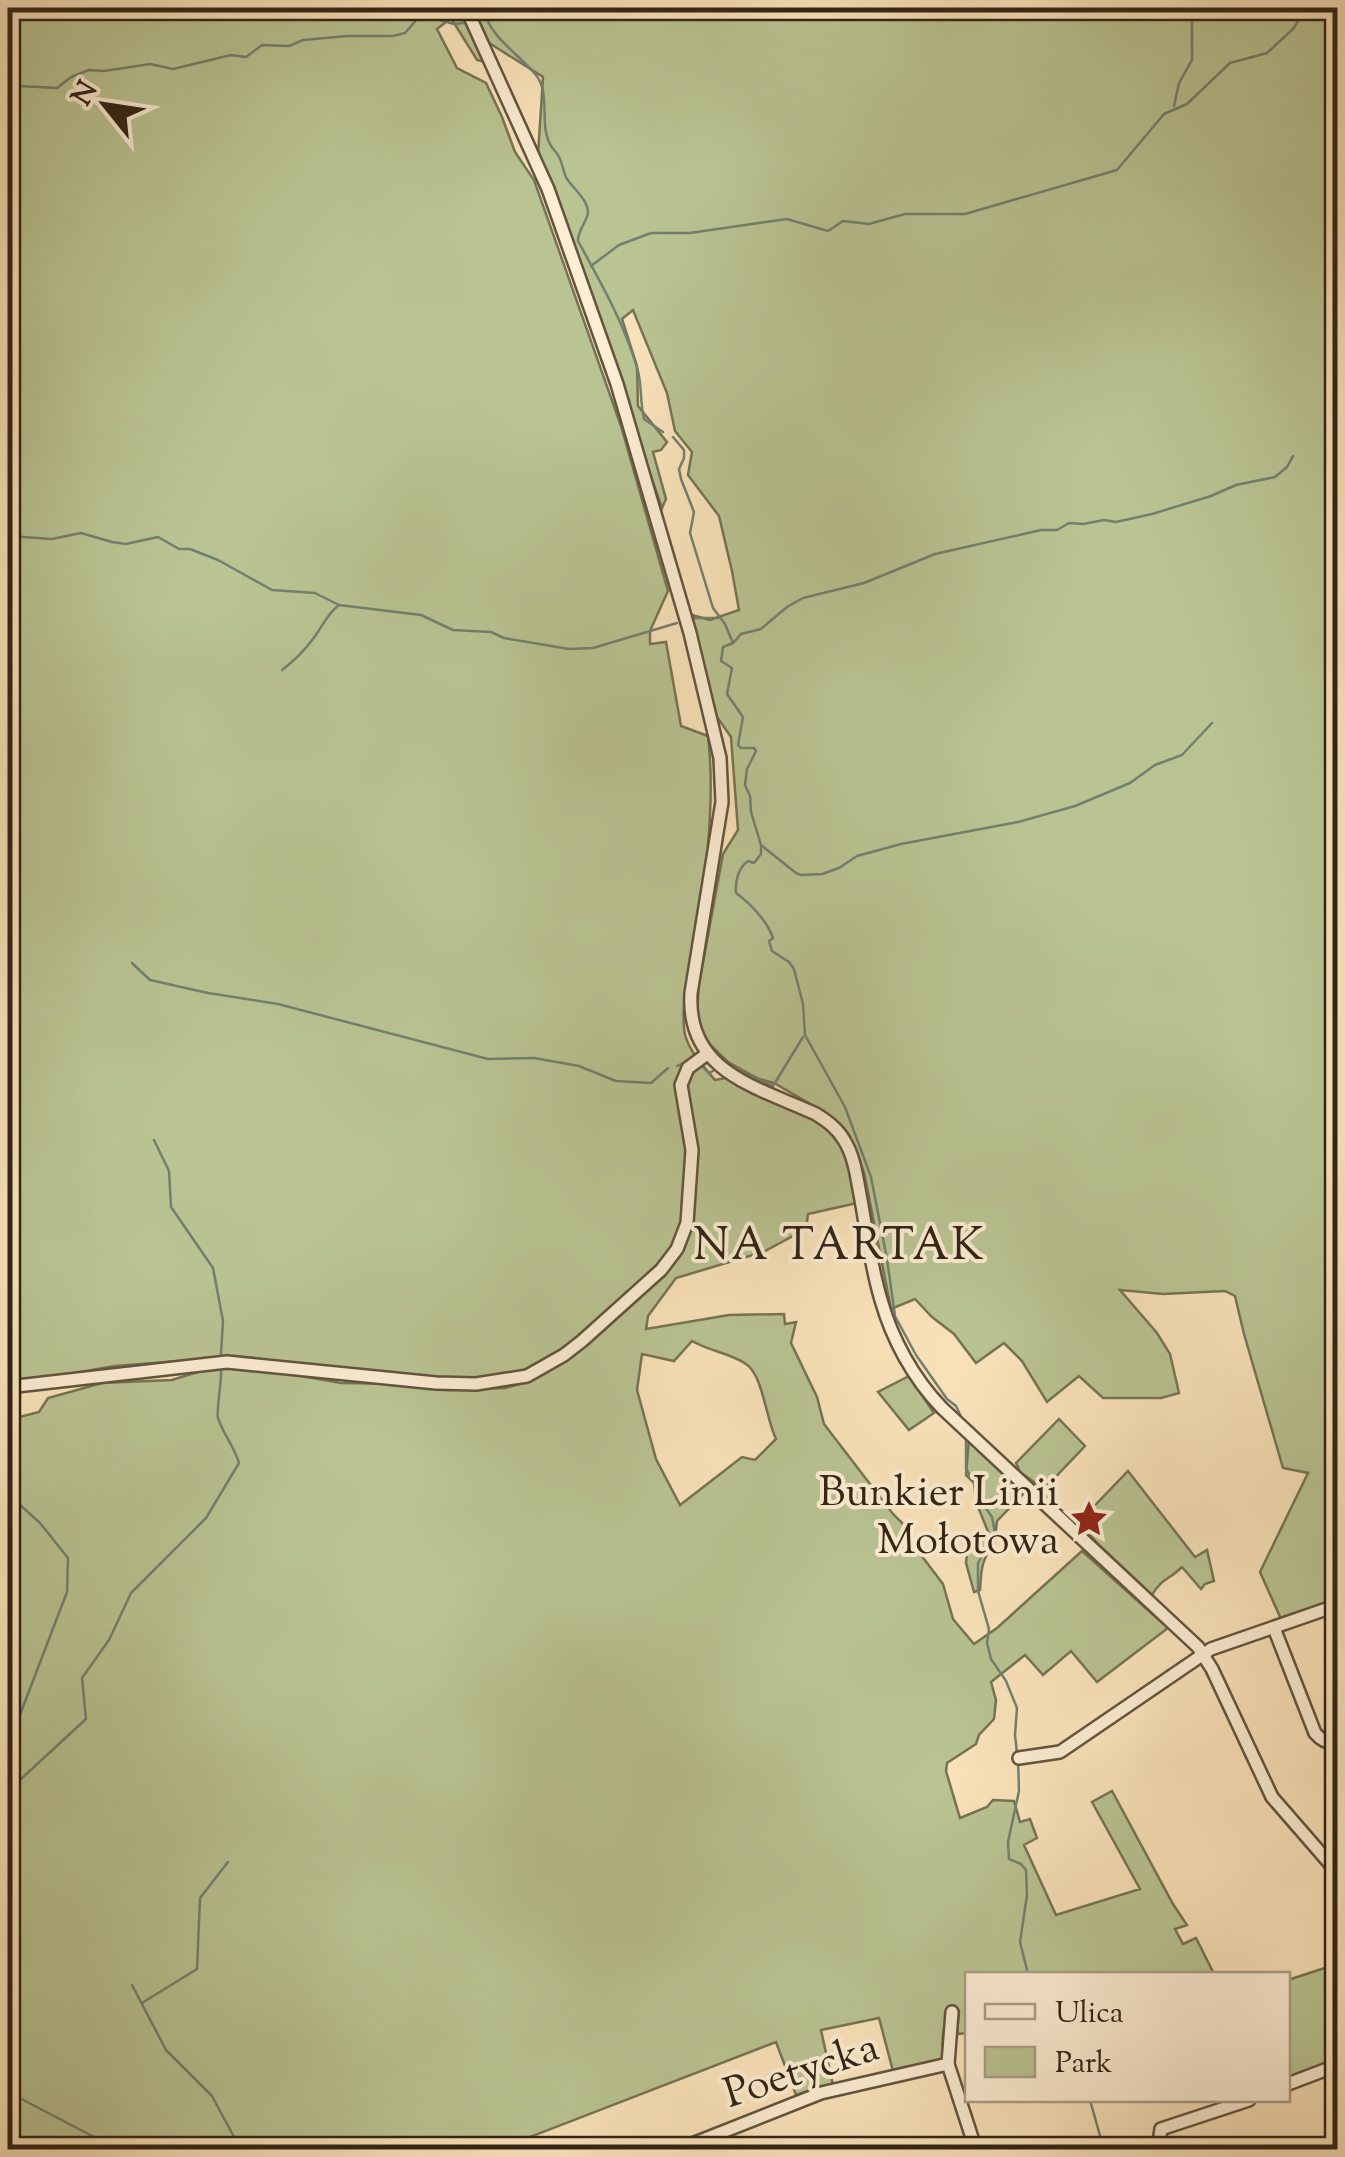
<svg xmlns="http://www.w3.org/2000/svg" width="1345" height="2157" font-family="'Sorts Mill Goudy',serif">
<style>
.green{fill:#bac493;stroke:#767454;stroke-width:2.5;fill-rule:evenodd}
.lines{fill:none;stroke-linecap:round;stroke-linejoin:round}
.stream{stroke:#728071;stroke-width:2.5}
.minor-casing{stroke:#63543f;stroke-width:16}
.minor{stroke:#fcedd3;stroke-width:11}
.labels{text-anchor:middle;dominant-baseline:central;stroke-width:8;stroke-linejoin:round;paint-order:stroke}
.poi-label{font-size:42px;fill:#312416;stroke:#fcedd3;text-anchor:end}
.street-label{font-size:42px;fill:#312416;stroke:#fcedd3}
.neighbourhood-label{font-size:45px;letter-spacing:2.5px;fill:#312416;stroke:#fcedd3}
</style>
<rect width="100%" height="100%" fill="#fae3bb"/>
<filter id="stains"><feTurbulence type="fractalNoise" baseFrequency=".002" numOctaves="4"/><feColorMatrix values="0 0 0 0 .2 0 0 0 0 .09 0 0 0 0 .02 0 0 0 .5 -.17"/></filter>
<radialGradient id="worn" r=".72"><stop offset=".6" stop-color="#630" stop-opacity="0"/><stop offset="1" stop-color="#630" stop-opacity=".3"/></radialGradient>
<g class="green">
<path d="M8 8H458L485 62 477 60 451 18 437 29 457 68 486 83 502 117 515 152 534 180 621 426 668 591 650 631V644L666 642 681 726 708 736C715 796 708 861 698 921 693 954 681 995 684 1028 685 1047 703 1066 715 1080L726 1078 821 1122C849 1146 849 1169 857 1203L808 1214 806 1229 763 1252 676 1278 648 1316 646 1329 729 1315 784 1314 785 1324 796 1322 791 1343 817 1397 824 1424 893 1514 905 1526 918 1551 943 1584 953 1619 974 1644 997 1628 1082 1551 1168 1628 1097 1682 1071 1651 1043 1675 1025 1655 991 1682 996 1700 994 1719 979 1735 976 1744 947 1763 946 1771 960 1818 987 1807 993 1800 1014 1801 1020 1822 1030 1819 1037 1838 1024 1845 1056 1915 1140 1889 1092 1802 1112 1791 1173 1904 1187 1925 1175 1929 1183 1944 1196 1938 1214 1974H968L967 2033 957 2034 959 2011 947 2012 943 2035 942 2060 893 2071 879 2018 821 2030 833 2085 796 2095 776 2042 499 2149 8 2150V1420L39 1412 48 1398 102 1383 172 1380 214 1367 233 1364 341 1383 410 1384 448 1390 505 1388 530 1381 454 1383 231 1357 115 1366 39 1379 8 1380ZM692 1341C709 1351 730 1353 746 1364 763 1375 766 1419 776 1439L755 1460 742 1457 680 1505 656 1459 637 1390 642 1354 674 1361Z"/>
<polygon points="470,8 1337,8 1337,1602 1281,1619 1260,1572 1308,1473 1283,1468 1244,1334 1235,1296 1225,1291 1163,1294 1120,1290 1157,1333 1170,1354 1179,1393 1161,1398 1103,1398 1079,1376 1047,1402 1022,1361 1004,1343 976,1363 954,1334 932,1317 915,1299 891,1309 864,1172 848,1133 824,1112 774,1083 759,1079 728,1062 705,1040 697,1013 699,984 723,854 738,830 731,737 717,717 689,614 710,620 739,610 732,571 719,516 688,475 692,452 675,431 667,393 633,310 622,319 637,366 638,406 667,442 661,450 653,452 666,499 662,508 538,155 543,77 486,41"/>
<polygon points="909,1376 934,1413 909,1430 878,1392"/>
<polygon points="1059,1419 1085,1446 1044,1489 1020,1472 1016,1463"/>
<path d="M969 1438 1024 1493 997 1521 994 1546C981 1557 981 1574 980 1590L974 1592 966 1563 967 1553 989 1534 976 1502 974 1483 966 1475Z"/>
<path d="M1128 1471 1195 1557 1207 1550 1214 1581 1205 1584 1201 1589 1182 1567C1170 1579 1161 1579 1152 1595L1097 1543 1079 1522Z"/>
<polygon points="1337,1964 1337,2060 1288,2080 1288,1980"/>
</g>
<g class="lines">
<g class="stream">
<path d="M483 8C490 38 518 53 536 75 551 94 539 124 550 144 552 149 557 152 559 157 563 164 563 173 567 179 573 188 588 200 588 212 588 221 578 228 578 241 601 283 625 325 638 371 642 387 640 403 644 419L663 432"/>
<polyline points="8,80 20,86 57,88 71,77 89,70 104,71 150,64 173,69 231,55 246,57 262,45 289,46 303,40 347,36 393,36 405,33 418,18 427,16 454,24 464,23"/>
<polyline points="1174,106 1179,83 1192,60 1192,19 1189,8"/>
<polyline points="591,266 619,245 651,233 690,233 787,219 828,231 843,221 869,224 905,214 965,214 1117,170 1164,114 1187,104 1230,63 1267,53 1293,29 1307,8"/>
<path d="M673 437 684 450V458L679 469 681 479 694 512 690 533 713 608 725 624 733 643 723 647 721 661 732 668 727 694 743 717 738 745 741 748H754L756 751 747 769 745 785 750 796 751 812 761 845V854L754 863 748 861C738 868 735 882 736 893 750 903 768 922 773 938L769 941 772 951 789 962 794 969 803 1004 805 1035 845 1107 871 1177 887 1259 895 1316 916 1355 947 1399 956 1406 963 1421"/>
<polyline points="8,536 52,539 81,533 112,542 126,544 158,537 179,549 190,549 218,560 272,590 315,593 339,605 421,615 453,630 491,632 504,638 569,649 593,648 677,623"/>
<polyline points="691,618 718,618"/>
<polyline points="734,642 741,634 761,629 787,607 803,598 864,583 935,554 1041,530 1057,530 1069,523 1083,524 1104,520 1116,522 1152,514 1211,496 1236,485 1275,477 1287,467 1293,456"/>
<path d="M282 670C294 661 304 651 313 639 322 627 327 614 339 605"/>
<polyline points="761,845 796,873 801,875 822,874 839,868 857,856 901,844 1018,822 1075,806 1130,783 1155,765 1182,755 1212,723"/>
<polyline points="132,963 150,980 208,993 278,1004 488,1059 534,1058 579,1066 616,1081 651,1083 668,1068"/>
<polyline points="677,1066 689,1061"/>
<polyline points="702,1066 709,1073 713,1071"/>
<polyline points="732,1068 773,1086 803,1037"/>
<polyline points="154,1140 169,1171 171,1207 213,1268 223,1321 221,1354"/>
<polyline points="966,1439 966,1469 980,1491 983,1504 992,1517 995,1533 978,1563 978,1591 989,1629 987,1643 991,1659 1006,1681 1017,1708 1015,1735 1017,1753"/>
<polyline points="8,1494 40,1523 68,1558 67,1592 8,1746"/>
<polyline points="1018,1760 1019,1791 1008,1842 1009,1859 1021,1864 1026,1870 1027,1895 1020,1942 1028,1974"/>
<path d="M8 1791 86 1719 82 1678 109 1640 131 1593 206 1518 239 1463C234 1446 223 1434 218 1418 216 1411 222 1382 221 1369"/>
<polyline points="132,1985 166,2050 212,2096 241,2150"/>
<polyline points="142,2003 197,1969 200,1898 228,1862"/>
<polyline points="8,2092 119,2150"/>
<polyline points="1090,2100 1104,2150"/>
</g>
<g class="minor-casing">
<g id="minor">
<path d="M466 8 548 189 617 384 690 633 720 758 722 802 691 993C686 1072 757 1087 816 1114 827 1121 837 1128 844 1140 855 1157 857 1180 861 1200 867 1233 871 1267 881 1300 892 1339 913 1378 942 1408L1198 1647 1212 1669 1272 1797 1338 1873"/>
<polyline points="8,1387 227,1362 436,1383 476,1384 527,1376 564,1355 582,1341 661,1270 677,1249 687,1223 692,1150 681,1085 688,1068 707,1054"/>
<path d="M1274 1628 1315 1733C1321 1740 1329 1744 1338 1742"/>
<polyline points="1019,1758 1060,1752 1211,1649 1338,1605"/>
<polyline points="952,2012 948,2064 976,2150"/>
<polyline points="1288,2084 1338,2065"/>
<polyline points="677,2150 821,2093 948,2064"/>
<polyline points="1158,2150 1161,2129 1249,2100"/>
</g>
</g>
<use href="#minor" class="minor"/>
</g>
<defs>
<g id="sight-bare" transform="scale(3)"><path d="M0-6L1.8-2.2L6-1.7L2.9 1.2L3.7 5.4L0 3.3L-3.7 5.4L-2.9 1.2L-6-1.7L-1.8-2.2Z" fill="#8f2418" stroke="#fcedd3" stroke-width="2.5" paint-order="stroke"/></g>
</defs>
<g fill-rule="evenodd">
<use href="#sight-bare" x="1089" y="1519"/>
</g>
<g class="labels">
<g class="poi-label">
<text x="1059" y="1495">Bunkier Linii<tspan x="1059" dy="48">Mołotowa</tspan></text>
</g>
<g class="street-label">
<text transform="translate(802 2073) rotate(-18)">Poetycka</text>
</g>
<g class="neighbourhood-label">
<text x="840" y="1248">NA TARTAK</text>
</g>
</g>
<rect width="1345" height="2157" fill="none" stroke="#fae3bb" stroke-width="40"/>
<rect x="10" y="10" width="1325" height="2137" fill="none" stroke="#312416" stroke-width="5"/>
<rect x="20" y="20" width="1305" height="2117" fill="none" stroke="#312416" stroke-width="2.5"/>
<rect x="965" y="1972" width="325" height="130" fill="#fcedd3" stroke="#ab9d87" stroke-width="2.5"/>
<rect x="985" y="2004" width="50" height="15" fill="#fcedd3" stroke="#ab9d87" stroke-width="2.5"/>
<text x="1055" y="2022" font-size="30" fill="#312416">Ulica</text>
<rect x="985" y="2047" width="50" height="30" fill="#bac493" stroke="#ab9d87" stroke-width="2.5"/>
<text x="1055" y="2072" font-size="30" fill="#312416">Park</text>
<g transform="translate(105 105) rotate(300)" stroke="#fcedd3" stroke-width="8" paint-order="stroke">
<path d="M0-8L18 38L0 25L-18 38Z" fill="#312416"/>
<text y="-15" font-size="28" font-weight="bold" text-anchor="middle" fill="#312416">N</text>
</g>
<rect width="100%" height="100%" filter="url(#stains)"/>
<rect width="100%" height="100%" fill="url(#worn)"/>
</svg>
